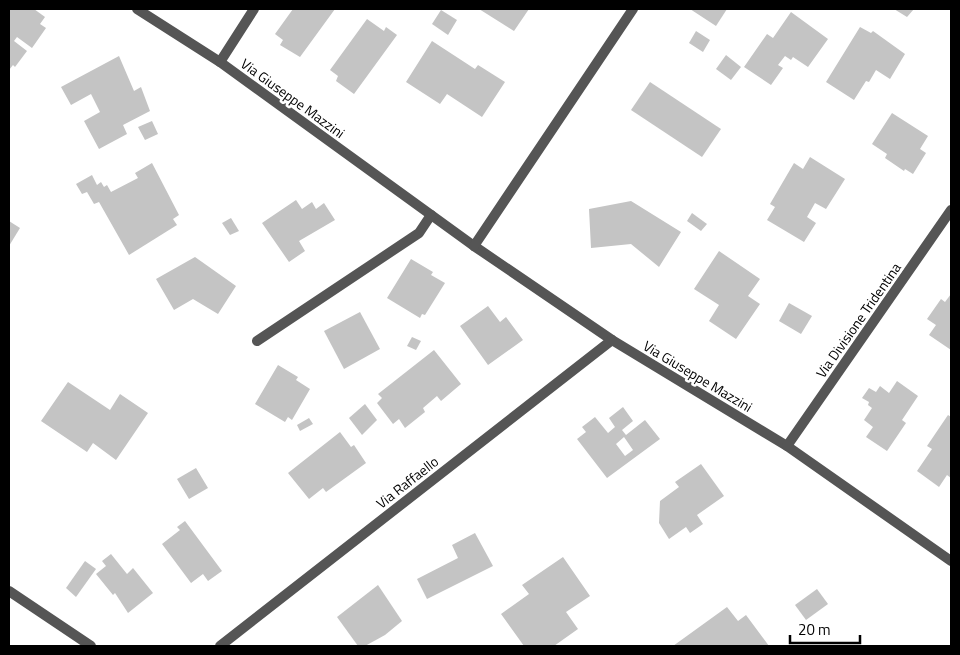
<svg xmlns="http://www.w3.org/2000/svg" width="960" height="655" font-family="'Titillium Web',sans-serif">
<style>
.building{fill:#c4c4c4;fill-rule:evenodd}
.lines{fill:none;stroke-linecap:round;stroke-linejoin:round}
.minor{stroke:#555;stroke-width:10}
.labels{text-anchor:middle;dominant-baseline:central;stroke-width:5;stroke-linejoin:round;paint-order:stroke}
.street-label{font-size:14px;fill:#000;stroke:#fff}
</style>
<rect width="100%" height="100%" fill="#fff"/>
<g class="building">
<polygon points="9,9 34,9 45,17 40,24 46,28 32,48 17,37 14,41 27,51 15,67 13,65 9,70"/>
<polygon points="293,9 335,9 300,57 280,45 283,40 275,34"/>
<polygon points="479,9 529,9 514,31"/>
<polygon points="690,9 727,9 716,26"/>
<polygon points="894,9 914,9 907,17"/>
<polygon points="441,10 457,20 448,35 432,24"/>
<polygon points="791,12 828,39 808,67 793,57 791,60 785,56 778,65 783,68 771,85 744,67 767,34 773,38"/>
<polygon points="367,19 384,31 386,27 397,35 354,94 336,81 338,76 330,70"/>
<polygon points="860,27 871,33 873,31 905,54 890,79 876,70 869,82 866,81 854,100 826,82"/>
<polygon points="696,31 710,40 703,52 689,43"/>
<polygon points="432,41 475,69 478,65 505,82 482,117 447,94 440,104 406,82"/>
<polygon points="726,55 741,67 731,80 716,69"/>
<polygon points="119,56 134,91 141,87 150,111 123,125 127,134 99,149 84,121 100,112 91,94 71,105 61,87"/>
<polygon points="650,82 721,129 702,157 631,110"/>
<polygon points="892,113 928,136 920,149 926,153 913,174 905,169 904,171 885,158 887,154 872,144"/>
<polygon points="152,121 158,134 145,140 138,127"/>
<polygon points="810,157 845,179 826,209 815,203 807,217 816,223 804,242 767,220 775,207 770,204 794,163 803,169"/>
<polygon points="152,163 179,215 173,219 177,225 129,255 99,202 94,204 87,192 82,194 76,184 92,175 97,185 101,182 104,187 107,185 111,192 138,178 135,173"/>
<polygon points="296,200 302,209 312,202 316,209 324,203 335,220 299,241 305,251 289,262 262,223"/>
<polygon points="631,201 681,232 659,267 631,244 591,248 589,209"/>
<polygon points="692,213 707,224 701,231 687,221"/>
<polygon points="231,218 239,231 230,235 222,223"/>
<polygon points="9,221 20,228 9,246"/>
<polygon points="719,251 760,279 748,296 760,304 736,339 709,321 719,305 694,289"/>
<polygon points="195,257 236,286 218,314 193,299 174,310 156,279"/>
<polygon points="411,259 433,272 431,275 445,283 425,315 422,314 420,318 387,298"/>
<polygon points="951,294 951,350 929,335 936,325 927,319 941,299 945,302"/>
<polygon points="789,303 812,316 801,334 779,321"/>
<polygon points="488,306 500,322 506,317 523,340 488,365 460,326"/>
<polygon points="360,312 380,349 344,369 324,331"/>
<polygon points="412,337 421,341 416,350 407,346"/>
<polygon points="434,350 461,384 441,401 437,396 423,408 425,412 405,428 399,419 393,424 377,403 382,398 378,394"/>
<polygon points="278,365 298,377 296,380 310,389 292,420 288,417 285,422 255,404"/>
<polygon points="897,381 918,396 902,420 906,423 887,451 866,437 873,427 864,420 872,408 868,405 869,402 862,398 869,388 876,392 880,386 889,393"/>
<polygon points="68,382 110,410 120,394 148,413 116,460 93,443 87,452 41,421"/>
<polygon points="365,404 377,420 362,435 349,418"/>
<path d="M623 407 633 421 622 430 626 435 645 420 660 439 607 478 577 439 586 432 582 427 595 417 608 433 615 427 609 418ZM624 437 633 450 625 456 616 444Z"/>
<polygon points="948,415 951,417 951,478 947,475 939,487 917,471 932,449 927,446"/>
<polygon points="309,418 313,424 300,431 297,425"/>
<polygon points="340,432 351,447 354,445 366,463 326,492 323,488 309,499 288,473"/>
<polygon points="701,464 724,496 697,515 703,524 690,533 686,527 669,539 659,523 660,501 679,487 675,482"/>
<polygon points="196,468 208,488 189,499 177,479"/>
<polygon points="185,521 222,571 208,581 203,574 191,583 162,544 180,530 177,527"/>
<polygon points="475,533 493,566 427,599 417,579 458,558 452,545"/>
<polygon points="111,554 127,574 133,568 153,593 128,613 115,593 113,595 96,574 106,566 102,561"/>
<polygon points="563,557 590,596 566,612 578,629 554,646 524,646 501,614 529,594 522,585"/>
<polygon points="85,561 96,569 76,597 66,588"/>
<polygon points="378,585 402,621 385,635 365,646 358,646 337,617"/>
<polygon points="817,589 828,604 806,620 795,605"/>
<polygon points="727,607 738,621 746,615 769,646 673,646"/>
</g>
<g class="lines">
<g class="minor">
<polyline points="137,9 220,62 474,246 612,340 787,446 951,561"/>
<polyline points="220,62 254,9"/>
<polyline points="474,246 633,9"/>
<polyline points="257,341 419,233 431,215"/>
<polyline points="787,446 951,210"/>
<polyline points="9,591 91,646"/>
<polyline points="220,646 612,340"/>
</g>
</g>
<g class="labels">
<g class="street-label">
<text transform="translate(293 98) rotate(36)">Via Giuseppe Mazzini</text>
<text transform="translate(858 320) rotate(-55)">Via Divisione Tridentina</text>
<text transform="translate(698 376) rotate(31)">Via Giuseppe Mazzini</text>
<text transform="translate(407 482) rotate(-38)">Via Raffaello</text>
</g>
</g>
<rect width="960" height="655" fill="none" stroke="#000000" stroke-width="20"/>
<path d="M790 635v8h70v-8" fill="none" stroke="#000000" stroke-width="2.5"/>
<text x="798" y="635" font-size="15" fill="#000000" stroke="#ffffff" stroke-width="4" paint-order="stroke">20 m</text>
</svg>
